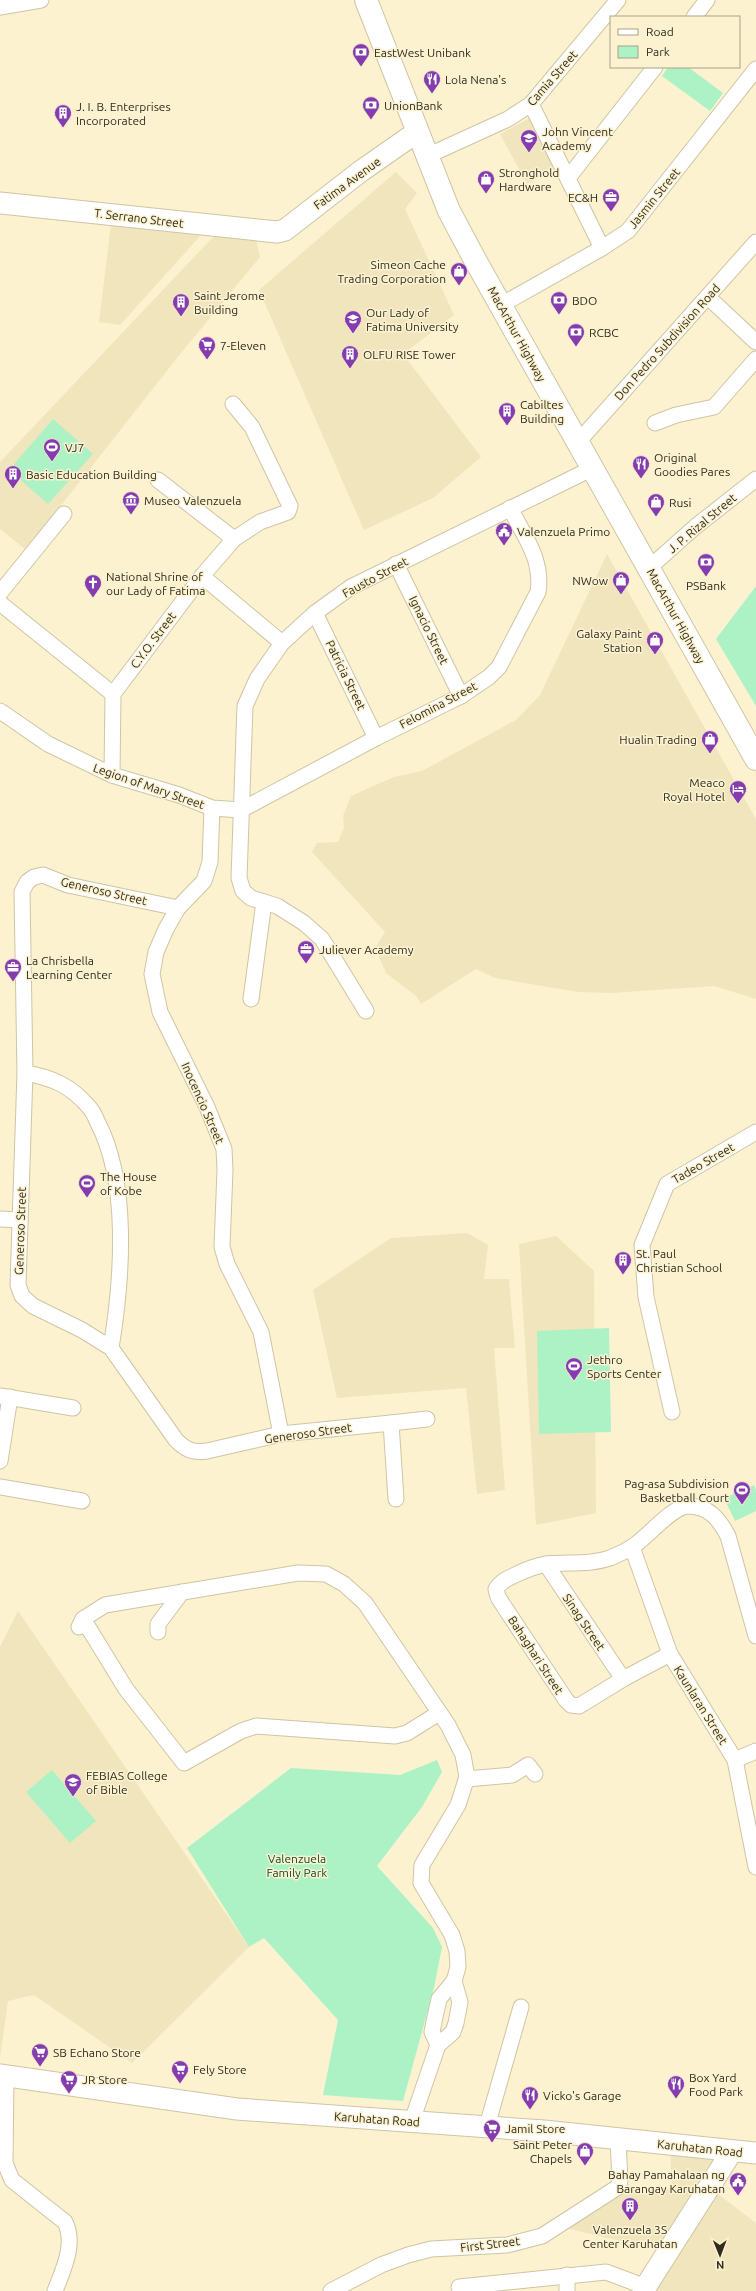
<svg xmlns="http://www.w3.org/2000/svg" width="756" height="2291" font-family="Ubuntu,sans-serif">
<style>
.built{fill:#f1e5bd}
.green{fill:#adf2c4}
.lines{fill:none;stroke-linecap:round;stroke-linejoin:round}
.street-casing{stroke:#cec5a4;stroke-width:17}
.secondary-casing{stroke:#cec5a4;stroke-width:23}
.highway-casing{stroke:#cec5a4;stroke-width:24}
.street{stroke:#fff;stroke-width:15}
.secondary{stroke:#fff;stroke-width:21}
.highway{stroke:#fff;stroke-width:22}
.labels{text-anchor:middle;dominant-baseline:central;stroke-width:3;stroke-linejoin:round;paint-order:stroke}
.poi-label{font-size:12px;fill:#2f2b1f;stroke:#fcf2d0;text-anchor:start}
.street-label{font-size:12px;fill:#2f2b1f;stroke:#fcf2d0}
.park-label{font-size:12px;fill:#0d4b2a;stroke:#fcf2d0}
</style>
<rect width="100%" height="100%" fill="#fcf2d0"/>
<g class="built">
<polygon points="530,118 556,168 527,184 500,134"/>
<polygon points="396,172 417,193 405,209 454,315 403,354 481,457 433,498 364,530 259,290"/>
<polygon points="111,224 202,234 120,325 99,322"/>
<polygon points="214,236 256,240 260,257 177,358 26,550 0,529 0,462"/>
<polygon points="607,554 756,819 756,999 714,986 611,993 578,992 495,978 476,969 421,1004 416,996 386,973 375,948 385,932 312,852 317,843 338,842 344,828 343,816 351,796 394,777 422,771 516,720 540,695"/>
<polygon points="467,1233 488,1245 484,1279 509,1279 515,1348 494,1348 505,1490 477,1494 466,1388 337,1398 313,1290 391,1238"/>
<polygon points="556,1236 594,1271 596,1513 536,1525 519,1244"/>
<polygon points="18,1611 249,1947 132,2063 34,1995 8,2001 0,2058 0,1647"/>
<polygon points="670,2151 719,2158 662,2251 566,2228 617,2190 667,2190 672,2187"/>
<polygon points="714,2191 756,2223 756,2291 650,2291"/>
</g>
<g class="green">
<polygon points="668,67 688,67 723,93 710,111 662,76"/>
<polygon points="53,419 93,454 48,504 9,470"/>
<polygon points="756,586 756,706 716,639"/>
<polygon points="609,1328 611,1432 539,1434 537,1331"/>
<polygon points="754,1485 756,1490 756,1511 735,1521 724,1498"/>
<polygon points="437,1760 442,1772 422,1807 377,1866 433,1928 442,1947 434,1988 403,2101 323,2095 338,2020 264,1938 249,1947 187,1848 291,1768 400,1775"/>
<polygon points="52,1770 96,1821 70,1843 26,1792"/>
</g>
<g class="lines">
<g class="street-casing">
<g id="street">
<polyline points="0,7 41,0"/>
<polyline points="694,17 707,0"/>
<polyline points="531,104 602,248"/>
<polyline points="427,156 508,119 531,104 618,0"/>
<polyline points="568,178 655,67"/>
<polyline points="708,297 756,342"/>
<polyline points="501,305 602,248 628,231 756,69"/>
<polyline points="655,423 676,415 714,407 756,359"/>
<polyline points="578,442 756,242"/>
<polyline points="158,480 234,539"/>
<polyline points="396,564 461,696"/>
<polyline points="649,568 695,527 756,479"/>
<polyline points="202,576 282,643"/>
<polyline points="0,593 64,514"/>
<polyline points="0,603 113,694"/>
<polyline points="315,613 376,738"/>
<path d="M0 711 48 744 112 775 179 795 212 808 241 810 376 738 461 696 489 677 499 667 538 592C543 559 524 536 510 508"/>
<polyline points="112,775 113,694 202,576 234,539 260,522 288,512 290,506 252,427 233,404"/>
<polyline points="212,808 210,862 204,881 178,908 166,929 156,952 152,974 160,1012 207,1107 224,1149 225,1170 222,1247 227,1264 261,1332 281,1434"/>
<path d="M178 908 68 885 43 875 34 877 27 882 22 892 25 1073 18 1285 22 1296 33 1306 82 1330 111 1348 176 1440C186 1450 193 1453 207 1451L281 1434 391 1423 396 1499"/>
<polyline points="251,999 264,902"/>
<polyline points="366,1011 322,939 304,923 277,906 251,898 243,891 239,878 245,706 257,679 282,643 315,613 351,587 593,468"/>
<path d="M25 1073C51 1077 71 1086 88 1106 92 1110 95 1116 97 1121 130 1183 122 1281 111 1348"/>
<polyline points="0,1219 20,1220"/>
<polyline points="0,1396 73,1408"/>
<polyline points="672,1412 646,1297 642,1245 667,1184 756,1132"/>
<polyline points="391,1423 427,1419"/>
<polyline points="0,1461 10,1397"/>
<polyline points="0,1487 82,1501"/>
<polyline points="632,1547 670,1654 735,1760 756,1867"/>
<polyline points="546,1564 623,1679"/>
<polyline points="83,1619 126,1689 184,1763 241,1731 256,1726 395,1736 407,1733 439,1713"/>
<polyline points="79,1627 83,1619 105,1605 298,1573 326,1574 344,1584 365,1603 448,1725 463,1755 467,1777 458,1805 422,1865 421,1883 452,1935 457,1951 458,1967 454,1981 439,1999 435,2017 432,2032 438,2045"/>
<polyline points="158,1632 158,1624 182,1592"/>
<path d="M670 1654 623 1679 579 1706 571 1705 566 1700 505 1608 498 1597 496 1589C501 1581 507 1579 515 1575 525 1570 535 1566 547 1564 568 1562 590 1565 610 1558 617 1555 626 1551 632 1547 647 1538 671 1507 688 1506 709 1506 719 1519 728 1536L756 1636"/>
<polyline points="735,1760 756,1751"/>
<polyline points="466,1779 512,1775 528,1765 535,1774"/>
<path d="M6 2076 5 2163 12 2180 65 2222C76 2244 63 2270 55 2291"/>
<polyline points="412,2121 438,2045 453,2032 456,2023 460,2002 454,1981"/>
<polyline points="487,2126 521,2007"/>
<polyline points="459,2287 606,2272 646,2287"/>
<polyline points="331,2291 381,2265 408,2255 431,2249 507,2245 542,2236 618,2187 620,2181 618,2139"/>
<polyline points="567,2291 567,2275"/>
</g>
</g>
<g class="secondary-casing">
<g id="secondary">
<polyline points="0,203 277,232 285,230 361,171 417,132"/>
<polyline points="0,2075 237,2109 544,2131 756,2153"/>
<polyline points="643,2291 732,2151"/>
</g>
</g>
<g class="highway-casing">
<polyline id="highway" points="366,0 449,211 474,258 756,759"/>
</g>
<use href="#street" class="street"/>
<use href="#secondary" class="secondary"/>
<use href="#highway" class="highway"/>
</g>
<defs>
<g id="bank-pin" transform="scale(0.9)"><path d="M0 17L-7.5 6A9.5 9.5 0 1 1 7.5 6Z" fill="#843caf" stroke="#fcf2d0"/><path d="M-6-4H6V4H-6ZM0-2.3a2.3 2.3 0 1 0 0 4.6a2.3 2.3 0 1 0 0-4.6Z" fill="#fff"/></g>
<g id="restaurant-pin" transform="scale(0.9)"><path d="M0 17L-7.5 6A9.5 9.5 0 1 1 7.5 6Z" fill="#843caf" stroke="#fcf2d0"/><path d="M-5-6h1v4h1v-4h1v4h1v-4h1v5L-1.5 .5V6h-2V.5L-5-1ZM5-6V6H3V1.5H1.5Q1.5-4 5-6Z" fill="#fff"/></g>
<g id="building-pin" transform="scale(0.9)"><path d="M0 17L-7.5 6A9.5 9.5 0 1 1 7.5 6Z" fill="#843caf" stroke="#fcf2d0"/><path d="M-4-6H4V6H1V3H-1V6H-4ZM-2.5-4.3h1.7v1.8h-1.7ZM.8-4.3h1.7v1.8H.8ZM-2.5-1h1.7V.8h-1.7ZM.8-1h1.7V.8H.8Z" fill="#fff"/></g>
<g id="school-pin" transform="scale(0.9)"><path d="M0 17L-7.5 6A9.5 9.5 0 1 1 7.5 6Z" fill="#843caf" stroke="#fcf2d0"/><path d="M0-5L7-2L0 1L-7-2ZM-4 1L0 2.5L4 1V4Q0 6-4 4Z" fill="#fff"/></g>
<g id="shop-pin" transform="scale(0.9)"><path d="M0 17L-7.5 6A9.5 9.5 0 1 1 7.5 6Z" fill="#843caf" stroke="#fcf2d0"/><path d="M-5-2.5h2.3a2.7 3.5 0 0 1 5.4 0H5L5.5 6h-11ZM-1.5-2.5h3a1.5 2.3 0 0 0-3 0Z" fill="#fff"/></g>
<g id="office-pin" transform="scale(0.9)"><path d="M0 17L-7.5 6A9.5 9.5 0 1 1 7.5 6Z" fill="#843caf" stroke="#fcf2d0"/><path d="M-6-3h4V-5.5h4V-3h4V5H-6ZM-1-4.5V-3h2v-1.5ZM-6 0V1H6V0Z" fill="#fff"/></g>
<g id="university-pin" transform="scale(0.9)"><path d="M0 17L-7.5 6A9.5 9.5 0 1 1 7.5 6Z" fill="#843caf" stroke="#fcf2d0"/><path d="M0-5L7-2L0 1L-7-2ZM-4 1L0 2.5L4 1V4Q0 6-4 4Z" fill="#fff"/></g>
<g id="supermarket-pin" transform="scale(0.9)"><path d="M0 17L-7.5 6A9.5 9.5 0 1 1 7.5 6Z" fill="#843caf" stroke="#fcf2d0"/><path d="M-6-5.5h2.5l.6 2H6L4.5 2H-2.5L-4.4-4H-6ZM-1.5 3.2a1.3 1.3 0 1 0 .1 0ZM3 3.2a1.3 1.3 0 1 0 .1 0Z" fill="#fff"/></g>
<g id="stadium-pin" transform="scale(0.9)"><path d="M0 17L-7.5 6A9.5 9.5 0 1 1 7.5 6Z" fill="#843caf" stroke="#fcf2d0"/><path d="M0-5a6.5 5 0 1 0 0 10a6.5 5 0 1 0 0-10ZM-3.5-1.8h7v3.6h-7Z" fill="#fff"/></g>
<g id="museum-pin" transform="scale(0.9)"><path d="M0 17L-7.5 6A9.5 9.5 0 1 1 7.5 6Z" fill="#843caf" stroke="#fcf2d0"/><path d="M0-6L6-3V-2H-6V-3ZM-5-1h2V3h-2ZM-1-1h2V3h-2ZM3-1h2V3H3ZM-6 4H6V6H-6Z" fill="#fff"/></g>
<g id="civic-pin" transform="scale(0.9)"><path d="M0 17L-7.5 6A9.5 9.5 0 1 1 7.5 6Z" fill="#843caf" stroke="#fcf2d0"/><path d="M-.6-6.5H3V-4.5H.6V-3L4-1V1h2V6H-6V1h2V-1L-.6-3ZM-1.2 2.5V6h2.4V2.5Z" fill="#fff"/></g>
<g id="church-pin" transform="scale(0.9)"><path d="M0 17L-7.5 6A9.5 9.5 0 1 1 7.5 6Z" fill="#843caf" stroke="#fcf2d0"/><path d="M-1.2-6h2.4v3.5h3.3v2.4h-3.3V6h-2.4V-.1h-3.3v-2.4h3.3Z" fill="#fff"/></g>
<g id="hotel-pin" transform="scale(0.9)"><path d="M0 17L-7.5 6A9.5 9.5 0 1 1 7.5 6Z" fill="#843caf" stroke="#fcf2d0"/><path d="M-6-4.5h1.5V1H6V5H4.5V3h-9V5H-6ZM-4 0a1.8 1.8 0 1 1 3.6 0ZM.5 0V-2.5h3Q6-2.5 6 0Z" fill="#fff"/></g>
</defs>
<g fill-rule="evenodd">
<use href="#bank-pin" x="361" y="52"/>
<use href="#restaurant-pin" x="432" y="79"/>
<use href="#bank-pin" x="371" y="105"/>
<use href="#building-pin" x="63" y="113"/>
<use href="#school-pin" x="529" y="138"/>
<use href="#shop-pin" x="486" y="179"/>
<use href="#office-pin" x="611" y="197"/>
<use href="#shop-pin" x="459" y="271"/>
<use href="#bank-pin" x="559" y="300"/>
<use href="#building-pin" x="181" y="302"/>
<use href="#university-pin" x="353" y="319"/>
<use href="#bank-pin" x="576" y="332"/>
<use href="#supermarket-pin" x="207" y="345"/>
<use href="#building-pin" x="350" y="354"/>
<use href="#building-pin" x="507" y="411"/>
<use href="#stadium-pin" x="52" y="447"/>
<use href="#restaurant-pin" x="641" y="464"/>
<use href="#building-pin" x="13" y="474"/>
<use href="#museum-pin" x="131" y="500"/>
<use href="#shop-pin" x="656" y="502"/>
<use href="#civic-pin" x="504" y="531"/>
<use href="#bank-pin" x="706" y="562"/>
<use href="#shop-pin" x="621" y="580"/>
<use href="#church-pin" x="93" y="583"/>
<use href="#shop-pin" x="655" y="640"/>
<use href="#shop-pin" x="710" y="739"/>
<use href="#hotel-pin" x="738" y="789"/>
<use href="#office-pin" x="306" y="949"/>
<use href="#office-pin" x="13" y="967"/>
<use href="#stadium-pin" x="87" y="1183"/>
<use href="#building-pin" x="623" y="1260"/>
<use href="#stadium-pin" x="574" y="1366"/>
<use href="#stadium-pin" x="742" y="1490"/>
<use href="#university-pin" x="73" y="1782"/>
<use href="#supermarket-pin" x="40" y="2052"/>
<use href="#supermarket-pin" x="180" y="2069"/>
<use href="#supermarket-pin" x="69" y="2079"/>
<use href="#restaurant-pin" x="676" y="2084"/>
<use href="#restaurant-pin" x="530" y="2095"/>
<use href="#supermarket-pin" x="492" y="2128"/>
<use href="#shop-pin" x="585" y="2151"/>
<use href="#civic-pin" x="738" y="2181"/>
<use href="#building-pin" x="630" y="2206"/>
</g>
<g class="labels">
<g class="poi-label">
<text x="374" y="52">EastWest Unibank</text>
<text x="445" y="79">Lola Nena's</text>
<text x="384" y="105">UnionBank</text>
<text x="76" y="106">J. I. B. Enterprises<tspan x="76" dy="14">Incorporated</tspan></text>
<text x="542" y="131">John Vincent<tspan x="542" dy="14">Academy</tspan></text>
<text x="499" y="172">Stronghold<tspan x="499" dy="14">Hardware</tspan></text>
<text x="598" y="197" text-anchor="end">EC&amp;H</text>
<text x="446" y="264" text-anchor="end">Simeon Cache<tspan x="446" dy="14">Trading Corporation</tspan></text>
<text x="194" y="295">Saint Jerome<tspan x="194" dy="14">Building</tspan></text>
<text x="572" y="300">BDO</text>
<text x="366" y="312">Our Lady of<tspan x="366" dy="14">Fatima University</tspan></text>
<text x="589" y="332">RCBC</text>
<text x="220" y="345">7-Eleven</text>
<text x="363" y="354">OLFU RISE Tower</text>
<text x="520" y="404">Cabiltes<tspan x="520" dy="14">Building</tspan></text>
<text x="65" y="447">VJ7</text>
<text x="654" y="457">Original<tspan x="654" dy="14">Goodies Pares</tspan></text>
<text x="26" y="474">Basic Education Building</text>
<text x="144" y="500">Museo Valenzuela</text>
<text x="669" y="502">Rusi</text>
<text x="517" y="531">Valenzuela Primo</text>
<text x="106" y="576">National Shrine of<tspan x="106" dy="14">our Lady of Fatima</tspan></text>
<text x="608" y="580" text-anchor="end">NWow</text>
<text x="706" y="585" text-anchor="middle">PSBank</text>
<text x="642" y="633" text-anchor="end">Galaxy Paint<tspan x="642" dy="14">Station</tspan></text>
<text x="697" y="739" text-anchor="end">Hualin Trading</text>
<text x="725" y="782" text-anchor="end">Meaco<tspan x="725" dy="14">Royal Hotel</tspan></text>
<text x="319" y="949">Juliever Academy</text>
<text x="26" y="960">La Chrisbella<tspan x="26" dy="14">Learning Center</tspan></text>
<text x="100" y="1176">The House<tspan x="100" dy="14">of Kobe</tspan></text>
<text x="636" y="1253">St. Paul<tspan x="636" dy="14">Christian School</tspan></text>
<text x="587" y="1359">Jethro<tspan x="587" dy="14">Sports Center</tspan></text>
<text x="729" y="1483" text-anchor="end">Pag-asa Subdivision<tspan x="729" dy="14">Basketball Court</tspan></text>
<text x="86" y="1775">FEBIAS College<tspan x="86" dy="14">of Bible</tspan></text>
<text x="53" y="2052">SB Echano Store</text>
<text x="193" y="2069">Fely Store</text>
<text x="689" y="2077">Box Yard<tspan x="689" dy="14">Food Park</tspan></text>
<text x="82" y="2079">JR Store</text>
<text x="543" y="2095">Vicko's Garage</text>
<text x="505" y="2128">Jamil Store</text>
<text x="572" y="2144" text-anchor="end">Saint Peter<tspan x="572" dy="14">Chapels</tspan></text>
<text x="725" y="2174" text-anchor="end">Bahay Pamahalaan ng<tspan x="725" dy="14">Barangay Karuhatan</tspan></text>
<text x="630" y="2229" text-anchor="middle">Valenzuela 3S<tspan x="630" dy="14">Center Karuhatan</tspan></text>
</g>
<g class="street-label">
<text transform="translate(552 78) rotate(-49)">Camia Street</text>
<text transform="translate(347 183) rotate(-36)">Fatima Avenue</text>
<text transform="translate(654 198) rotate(-51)">Jasmin Street</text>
<text transform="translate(139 218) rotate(7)">T. Serrano Street</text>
<text transform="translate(517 334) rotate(61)">MacArthur Highway</text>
<text transform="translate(667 342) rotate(-48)">Don Pedro Subdivision Road</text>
<text transform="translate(702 523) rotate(-40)">J. P. Rizal Street</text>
<text transform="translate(375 577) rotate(-28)">Fausto Street</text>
<text transform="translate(676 616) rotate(61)">MacArthur Highway</text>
<text transform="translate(429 630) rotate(64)">Ignacio Street</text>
<text transform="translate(153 640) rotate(-53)">C.Y.O. Street</text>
<text transform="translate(346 675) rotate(64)">Patricia Street</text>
<text transform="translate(438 705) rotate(-28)">Felomina Street</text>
<text transform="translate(149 786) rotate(19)">Legion of Mary Street</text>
<text transform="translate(104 891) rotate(13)">Generoso Street</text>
<text transform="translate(203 1103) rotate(66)">Inocencio Street</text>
<text transform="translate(703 1163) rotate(-30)">Tadeo Street</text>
<text transform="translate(20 1231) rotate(-88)">Generoso Street</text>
<text transform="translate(308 1433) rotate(-8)">Generoso Street</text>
<text transform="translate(584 1622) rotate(56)">Sinag Street</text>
<text transform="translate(536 1655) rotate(57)">Bahaghari Street</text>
<text transform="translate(701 1705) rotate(58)">Kaunlaran Street</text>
<text transform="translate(377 2119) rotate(4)">Karuhatan Road</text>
<text transform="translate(700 2148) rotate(6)">Karuhatan Road</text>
<text transform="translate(490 2244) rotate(-7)">First Street</text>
</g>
<g class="park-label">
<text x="297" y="1858">Valenzuela<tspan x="297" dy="14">Family Park</tspan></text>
</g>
</g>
<rect x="610" y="16" width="130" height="52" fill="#fcf2d0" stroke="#aaa289"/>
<rect x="618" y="29" width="20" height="6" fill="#ffffff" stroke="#aaa289"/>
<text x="646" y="36" font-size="12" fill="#2f2b1f">Road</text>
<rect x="618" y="46" width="20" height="12" fill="#adf2c4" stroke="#aaa289"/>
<text x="646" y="56" font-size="12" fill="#2f2b1f">Park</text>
<g transform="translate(720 2255) rotate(179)" stroke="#fcf2d0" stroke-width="3" paint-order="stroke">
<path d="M0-3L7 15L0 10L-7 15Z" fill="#2f2b1f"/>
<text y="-6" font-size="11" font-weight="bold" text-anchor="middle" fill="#2f2b1f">N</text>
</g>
</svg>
